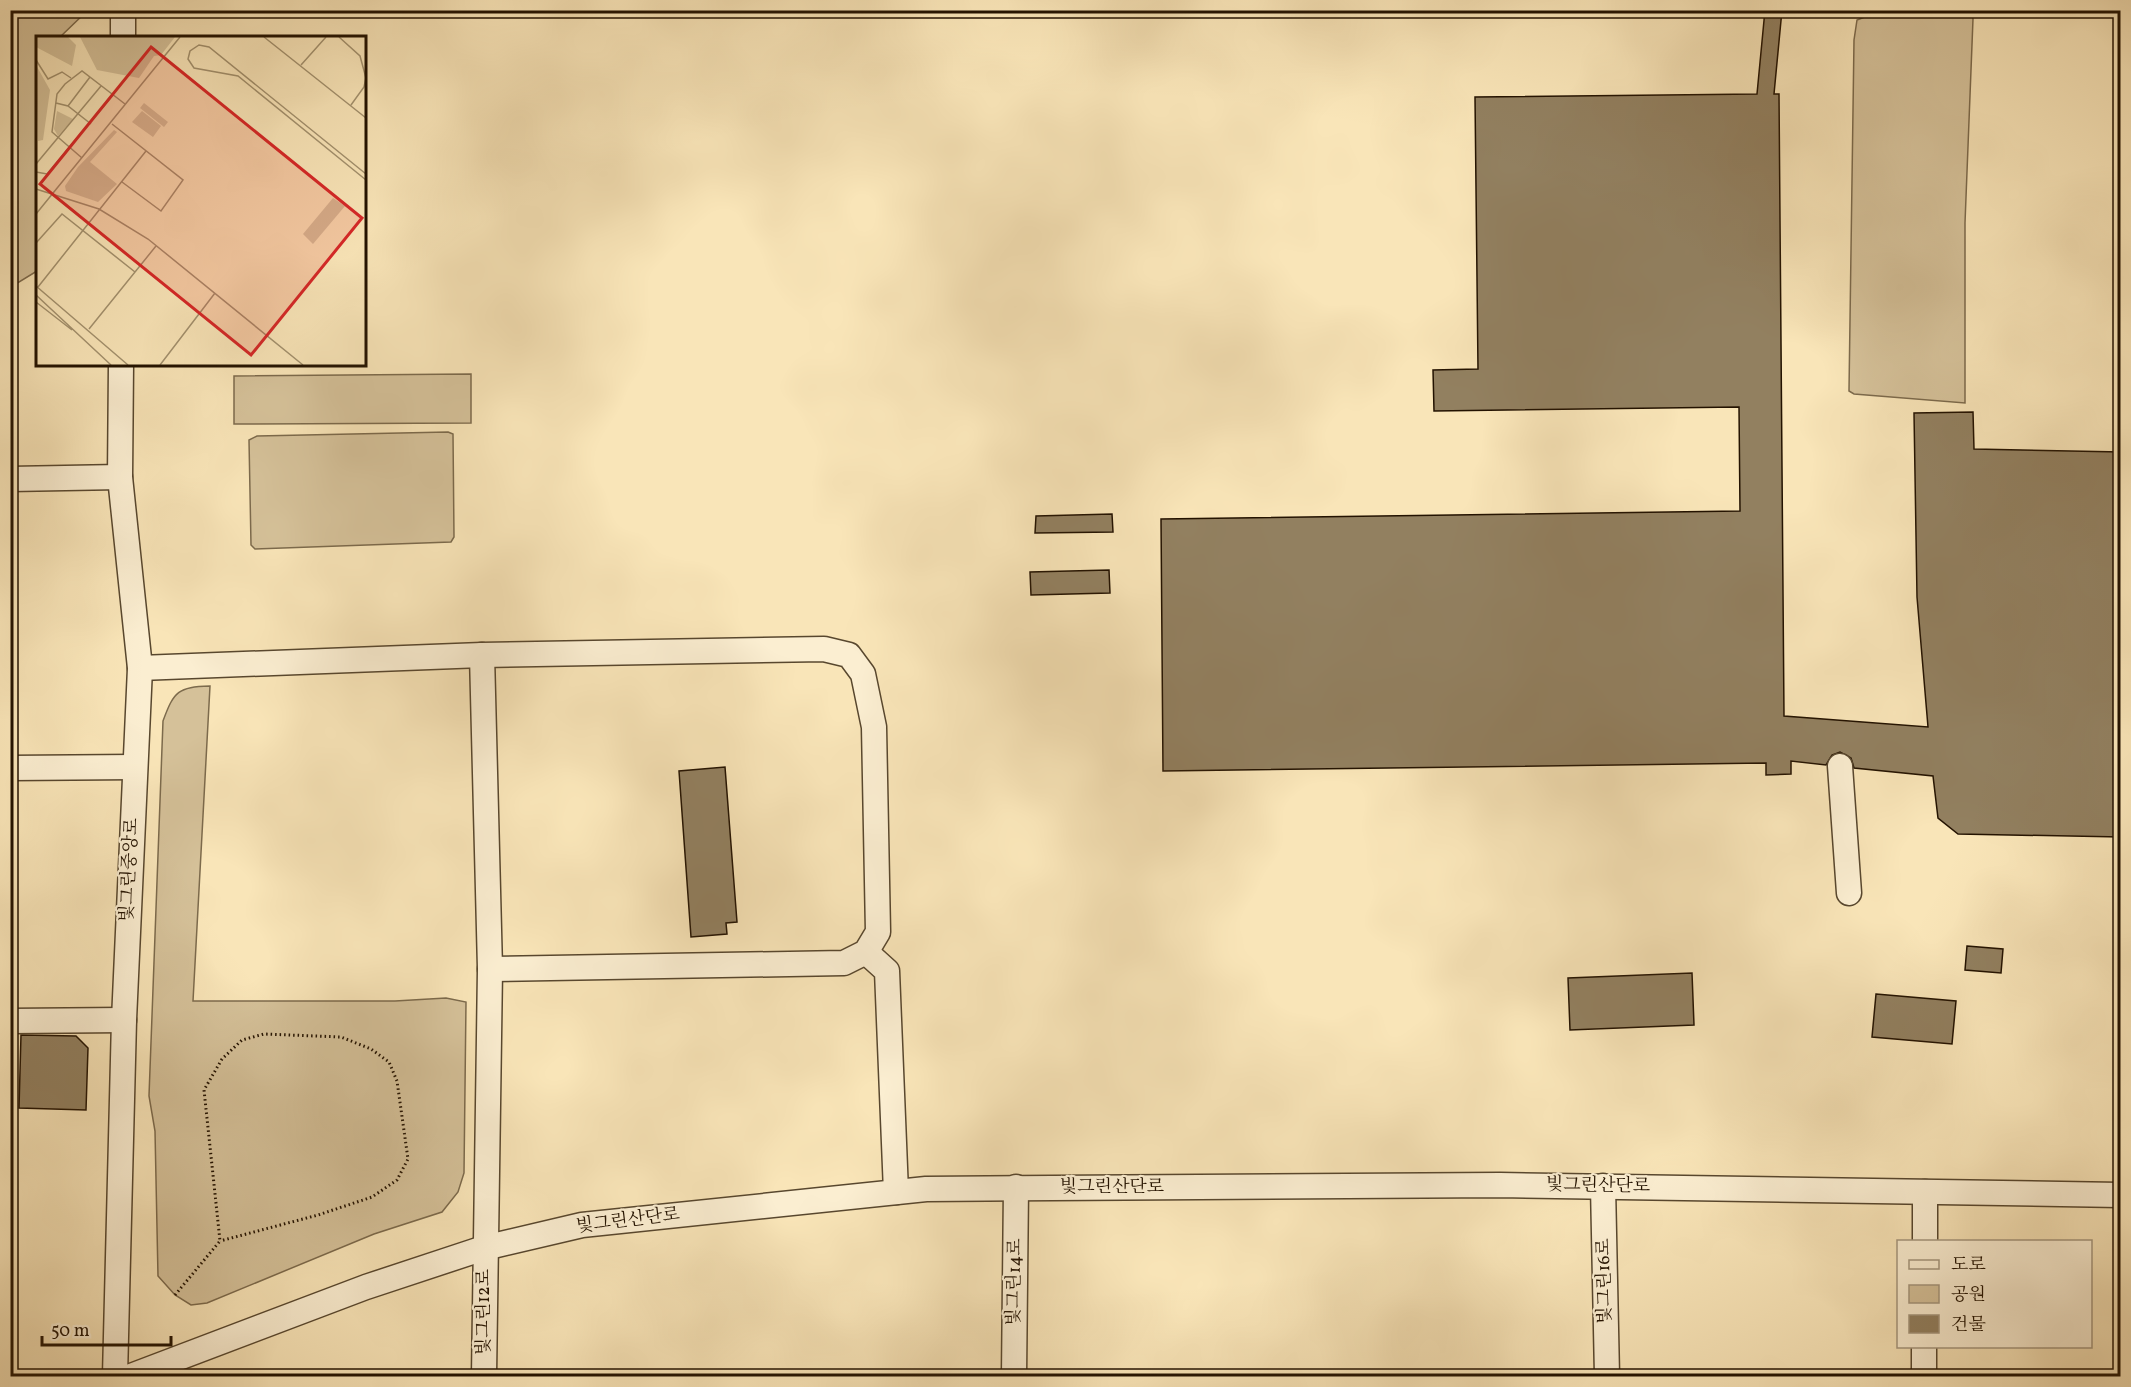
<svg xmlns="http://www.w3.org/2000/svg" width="2131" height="1387" font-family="Vollkorn,'Noto Serif KR',serif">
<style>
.green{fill:#d5c199;stroke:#7c6a4c;stroke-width:1.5}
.building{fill:#928060;stroke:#231200;stroke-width:1.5}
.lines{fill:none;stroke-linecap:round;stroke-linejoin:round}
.minor-casing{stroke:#58472e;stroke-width:27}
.path{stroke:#231200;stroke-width:3;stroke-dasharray:1.5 3;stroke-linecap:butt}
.minor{stroke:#fbeed1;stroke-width:24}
.labels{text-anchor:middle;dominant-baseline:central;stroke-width:4.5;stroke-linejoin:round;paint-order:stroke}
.street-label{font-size:18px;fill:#231200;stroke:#fbeed1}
.inset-road{fill:none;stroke:#a3916e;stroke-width:1.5}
.view{fill:#d62828;fill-opacity:0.15;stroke:#d62828;stroke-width:3}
.inset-edge{fill:none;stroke:#231200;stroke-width:3}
</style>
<rect width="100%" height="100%" fill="#f9e5b8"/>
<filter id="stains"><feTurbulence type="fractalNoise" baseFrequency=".00333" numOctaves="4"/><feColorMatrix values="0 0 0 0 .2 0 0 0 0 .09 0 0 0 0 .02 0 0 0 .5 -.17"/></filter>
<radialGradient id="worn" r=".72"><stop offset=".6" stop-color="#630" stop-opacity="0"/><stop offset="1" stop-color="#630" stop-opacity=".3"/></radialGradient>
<g class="green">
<polygon points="11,10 87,11 60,37 38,38 37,271 11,287"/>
<polygon points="1965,11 1972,12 1973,19 1965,223 1965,403 1854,394 1849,391 1854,40 1857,20 1870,15"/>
<polygon points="471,374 471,423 234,424 234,376"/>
<polygon points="448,432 453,434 454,537 451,542 255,549 251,545 249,440 257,436"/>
<path d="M210 686 193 1001H395L446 998 466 1002 464 1173 458 1192 442 1212 374 1234 207 1303 191 1305 175 1295 158 1276 155 1131 149 1096 163 721C174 691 178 687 210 686Z"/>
</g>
<g class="building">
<polygon points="1765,10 1782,10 1774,94 1779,94 1784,716 1928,727 1917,597 1914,413 1973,412 1974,449 2121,452 2121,837 1958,834 1938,818 1933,776 1854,768 1851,758 1840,752 1832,755 1826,765 1791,761 1791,774 1766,775 1766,763 1163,771 1161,519 1740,511 1739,407 1434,411 1433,370 1478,369 1475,97 1757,94"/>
<polygon points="1112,514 1113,532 1035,533 1036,516"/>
<polygon points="1109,570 1110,593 1031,595 1030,572"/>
<polygon points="725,767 737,922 726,923 727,934 691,937 679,771"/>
<polygon points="1967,946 2003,949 2001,973 1965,970"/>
<polygon points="1692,973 1694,1025 1570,1030 1568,978"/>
<polygon points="1876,994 1956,1001 1952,1044 1872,1037"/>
<polygon points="21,1035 76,1036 88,1048 86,1110 19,1108"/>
</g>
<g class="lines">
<g class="minor-casing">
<g id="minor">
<polyline points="123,38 123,10"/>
<polyline points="10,479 120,477"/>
<polyline points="482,655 490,969 484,1376"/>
<polyline points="140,668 482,655 824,649 849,655 863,674 874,727 878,932 866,952 844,963 490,969"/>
<polyline points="1840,766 1849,893"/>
<polyline points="10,768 135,767"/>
<polyline points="866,952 887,971 896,1192"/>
<polyline points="10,1021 124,1020"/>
<polyline points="1603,1186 1607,1376"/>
<polyline points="1925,1242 1925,1192"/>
<polyline points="115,1376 124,1020 140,668 120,477 121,364"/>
<polyline points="131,1376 366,1287 484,1248 582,1225 926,1189 1500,1185 2120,1195"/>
<polyline points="1014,1376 1016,1187"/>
<polyline points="1924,1376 1924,1346"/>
</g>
</g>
<polyline class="path" points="175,1295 220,1241 204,1090 222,1059 242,1040 264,1034 341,1037 371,1049 389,1062 397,1081 408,1159 397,1180 372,1197 318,1215 220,1241"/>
<use href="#minor" class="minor"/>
</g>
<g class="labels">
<g class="street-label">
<text transform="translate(130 870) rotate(-87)">빛그린중앙로</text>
<text transform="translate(1598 1186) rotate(1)">빛그린산단로</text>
<text x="1112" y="1187">빛그린산단로</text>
<text transform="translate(628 1221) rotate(-7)">빛그린산단로</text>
<text transform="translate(1605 1281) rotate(-91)">빛그린16로</text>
<text transform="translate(1015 1282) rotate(-89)">빛그린14로</text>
<text transform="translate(484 1312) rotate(-90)">빛그린12로</text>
</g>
</g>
<g transform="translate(36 36)">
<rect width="330" height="330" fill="#f9e5b8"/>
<path d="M0 1H32L40 9 36 30 0 11ZM44 1H139L125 19 118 20 103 42 61 34ZM0 29 14 54 7 104 2 105ZM108 67 132 86 128 91 104 72ZM21 75 37 83 22 100 18 93ZM106 75 125 90 117 101 96 86ZM78 94 81 96 54 126 81 148 62 166 30 155 29 150 42 131ZM297 162 309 170 277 208 267 198Z" fill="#d5c199"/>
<path class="inset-road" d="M228 1 330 82M303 1 324 20 330 42 328 51 315 69M0 24 12 43 26 36 35 42M265 29 290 1M20 67 32 70 55 88M32 70 54 41M76 88 147 144 125 175 86 146M46 122 16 96 21 58 29 48 46 35 89 68M0 128 65 50M0 136 11 138 77 59M330 138 173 11 163 9 154 15 152 23 158 32 202 40 330 144M0 153 63 173 112 203 267 329M0 178 144 1M0 207 26 178 99 236M0 250 92 329M2 251 110 115M0 259 75 329M0 266 36 294M53 293 120 210M124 329 179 257"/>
<path class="view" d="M115 11 326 182 215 319 4 148Z"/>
<rect width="330" height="330" class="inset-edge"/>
</g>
<rect width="2131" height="1387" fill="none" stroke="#f9e5b8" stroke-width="36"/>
<rect x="12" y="12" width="2107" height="1363" fill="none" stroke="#231200" stroke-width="3"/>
<rect x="18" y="18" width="2095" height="1351" fill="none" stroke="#231200" stroke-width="1.5"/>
<rect x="1897" y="1240" width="195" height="108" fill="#fbeed1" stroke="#a5967d" stroke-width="1.5"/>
<rect x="1909" y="1260" width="30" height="9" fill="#fbeed1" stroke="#a5967d" stroke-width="1.5"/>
<text x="1951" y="1270" font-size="18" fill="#231200">도로</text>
<rect x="1909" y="1285" width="30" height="18" fill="#d5c199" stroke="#a5967d" stroke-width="1.5"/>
<text x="1951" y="1300" font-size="18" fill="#231200">공원</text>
<rect x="1909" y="1315" width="30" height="18" fill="#928060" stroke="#a5967d" stroke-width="1.5"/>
<text x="1951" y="1330" font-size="18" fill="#231200">건물</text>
<path d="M42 1336v9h129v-9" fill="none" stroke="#231200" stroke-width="3"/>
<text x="51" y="1336" font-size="18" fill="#231200" stroke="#fbeed1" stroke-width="4.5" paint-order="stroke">50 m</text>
<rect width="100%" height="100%" filter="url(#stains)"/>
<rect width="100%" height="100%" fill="url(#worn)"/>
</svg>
